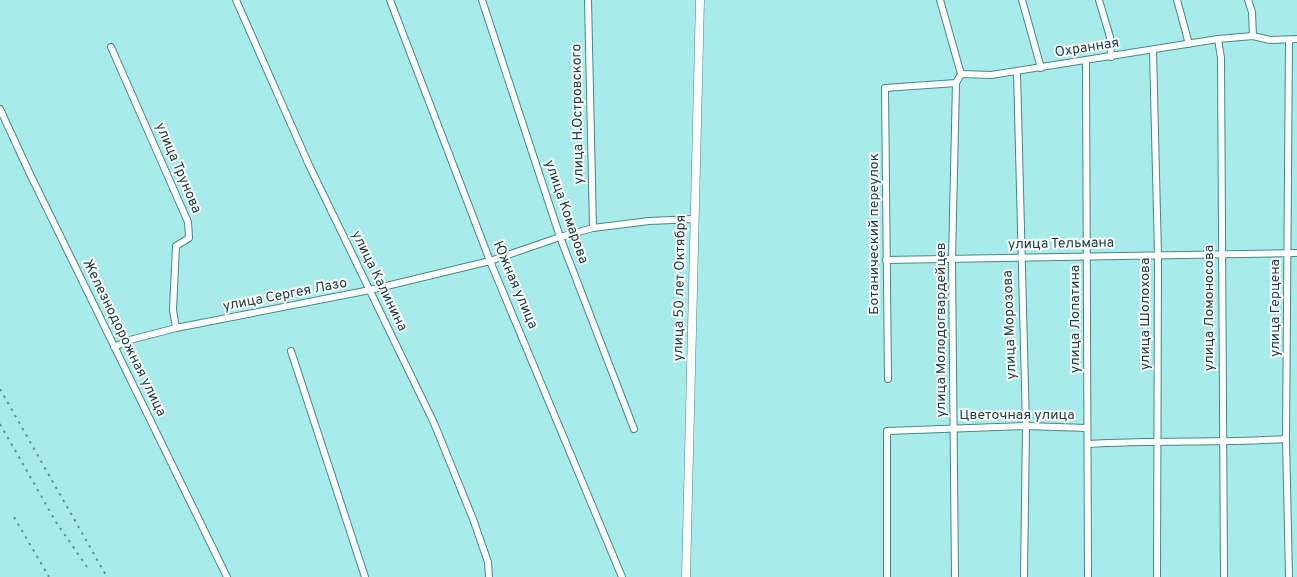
<svg xmlns="http://www.w3.org/2000/svg" width="1297" height="577" font-family="Overpass,sans-serif">
<style>
.lines{fill:none;stroke-linecap:round;stroke-linejoin:round}
.minor-casing{stroke:#468988;stroke-width:8}
.major-casing{stroke:#468988;stroke-width:9}
.minor{stroke:#fff;stroke-width:6}
.major{stroke:#fff;stroke-width:8}
.rail{stroke:#659595;stroke-width:2;stroke-dasharray:2.5 5;stroke-linecap:butt}
.labels{text-anchor:middle;dominant-baseline:central;stroke-width:4;stroke-linejoin:round;paint-order:stroke}
.street-label{font-size:14px;fill:#233f3f;stroke:#f9ffff}
</style>
<rect width="100%" height="100%" fill="#a7ebea"/>
<g class="lines">
<g class="minor-casing">
<g id="minor">
<polyline points="236,0 309,165 434,423 473,519 488,562 489,577"/>
<polyline points="390,0 490,261 622,577"/>
<polyline points="482,0 560,237 634,429"/>
<polyline points="588,0 593,228"/>
<polyline points="940,0 961,74"/>
<polyline points="1022,0 1041,68"/>
<polyline points="1099,0 1110,37 1111,57"/>
<polyline points="1177,0 1189,44"/>
<polyline points="1248,0 1252,12 1253,36"/>
<polyline points="1218,39 1221,58 1224,577"/>
<polyline points="1289,40 1286,439 1289,577"/>
<polyline points="111,47 188,222 189,238 176,246 173,310 176,328"/>
<polyline points="1153,51 1158,255 1157,577"/>
<polyline points="1086,61 1088,577"/>
<polyline points="1017,72 1026,426 1024,577"/>
<polyline points="0,109 30,174 227,577"/>
<polyline points="886,260 1297,253"/>
<polyline points="114,347 130,340 176,328 370,290 490,261 560,237 593,228 649,221 694,219"/>
<polyline points="291,351 365,577"/>
<polyline points="888,379 885,88 956,83 961,74 991,75 1218,39 1253,36 1270,40 1297,39"/>
<path d="M1089 444C1155 440 1220 443 1286 439"/>
<polyline points="887,577 887,431 1026,426 1087,428"/>
<polyline points="955,577 952,260 956,83"/>
</g>
</g>
<g class="major-casing">
<polyline id="major" points="686,577 700,0"/>
</g>
<use href="#minor" class="minor"/>
<use href="#major" class="major"/>
<g class="rail">
<polyline points="0,389 107,577"/>
<polyline points="0,424 56,522 87,567"/>
<polyline points="14,517 49,577"/>
</g>
</g>
<g class="labels">
<g class="street-label">
<text transform="translate(1087 48) rotate(-9)">Охранная</text>
<text transform="translate(578 114) rotate(-91)">улица Н.Островского</text>
<text transform="translate(178 168) rotate(67)">улица Трунова</text>
<text transform="translate(566 212) rotate(71)">улица Комарова</text>
<text transform="translate(874 234) rotate(-90)">Ботанический переулок</text>
<text transform="translate(1061 244) rotate(-1)">улица Тельмана</text>
<text transform="translate(379 281) rotate(64)">улица Калинина</text>
<text transform="translate(515 285) rotate(67)">Южная улица</text>
<text transform="translate(680 288) rotate(-89)">улица 50 лет Октября</text>
<text transform="translate(285 295) rotate(-11)">улица Сергея Лазо</text>
<text transform="translate(1209 308) rotate(-90)">улица Ломоносова</text>
<text transform="translate(1275 308) rotate(-90)">улица Герцена</text>
<text transform="translate(1145 314) rotate(-90)">улица Шолохова</text>
<text transform="translate(1075 319) rotate(-90)">улица Лопатина</text>
<text transform="translate(1010 325) rotate(-92)">улица Морозова</text>
<text transform="translate(941 330) rotate(-90)">улица Молодогвардейцев</text>
<text transform="translate(124 338) rotate(64)">Железнодорожная улица</text>
<text x="1017" y="415">Цветочная улица</text>
</g>
</g>
</svg>
